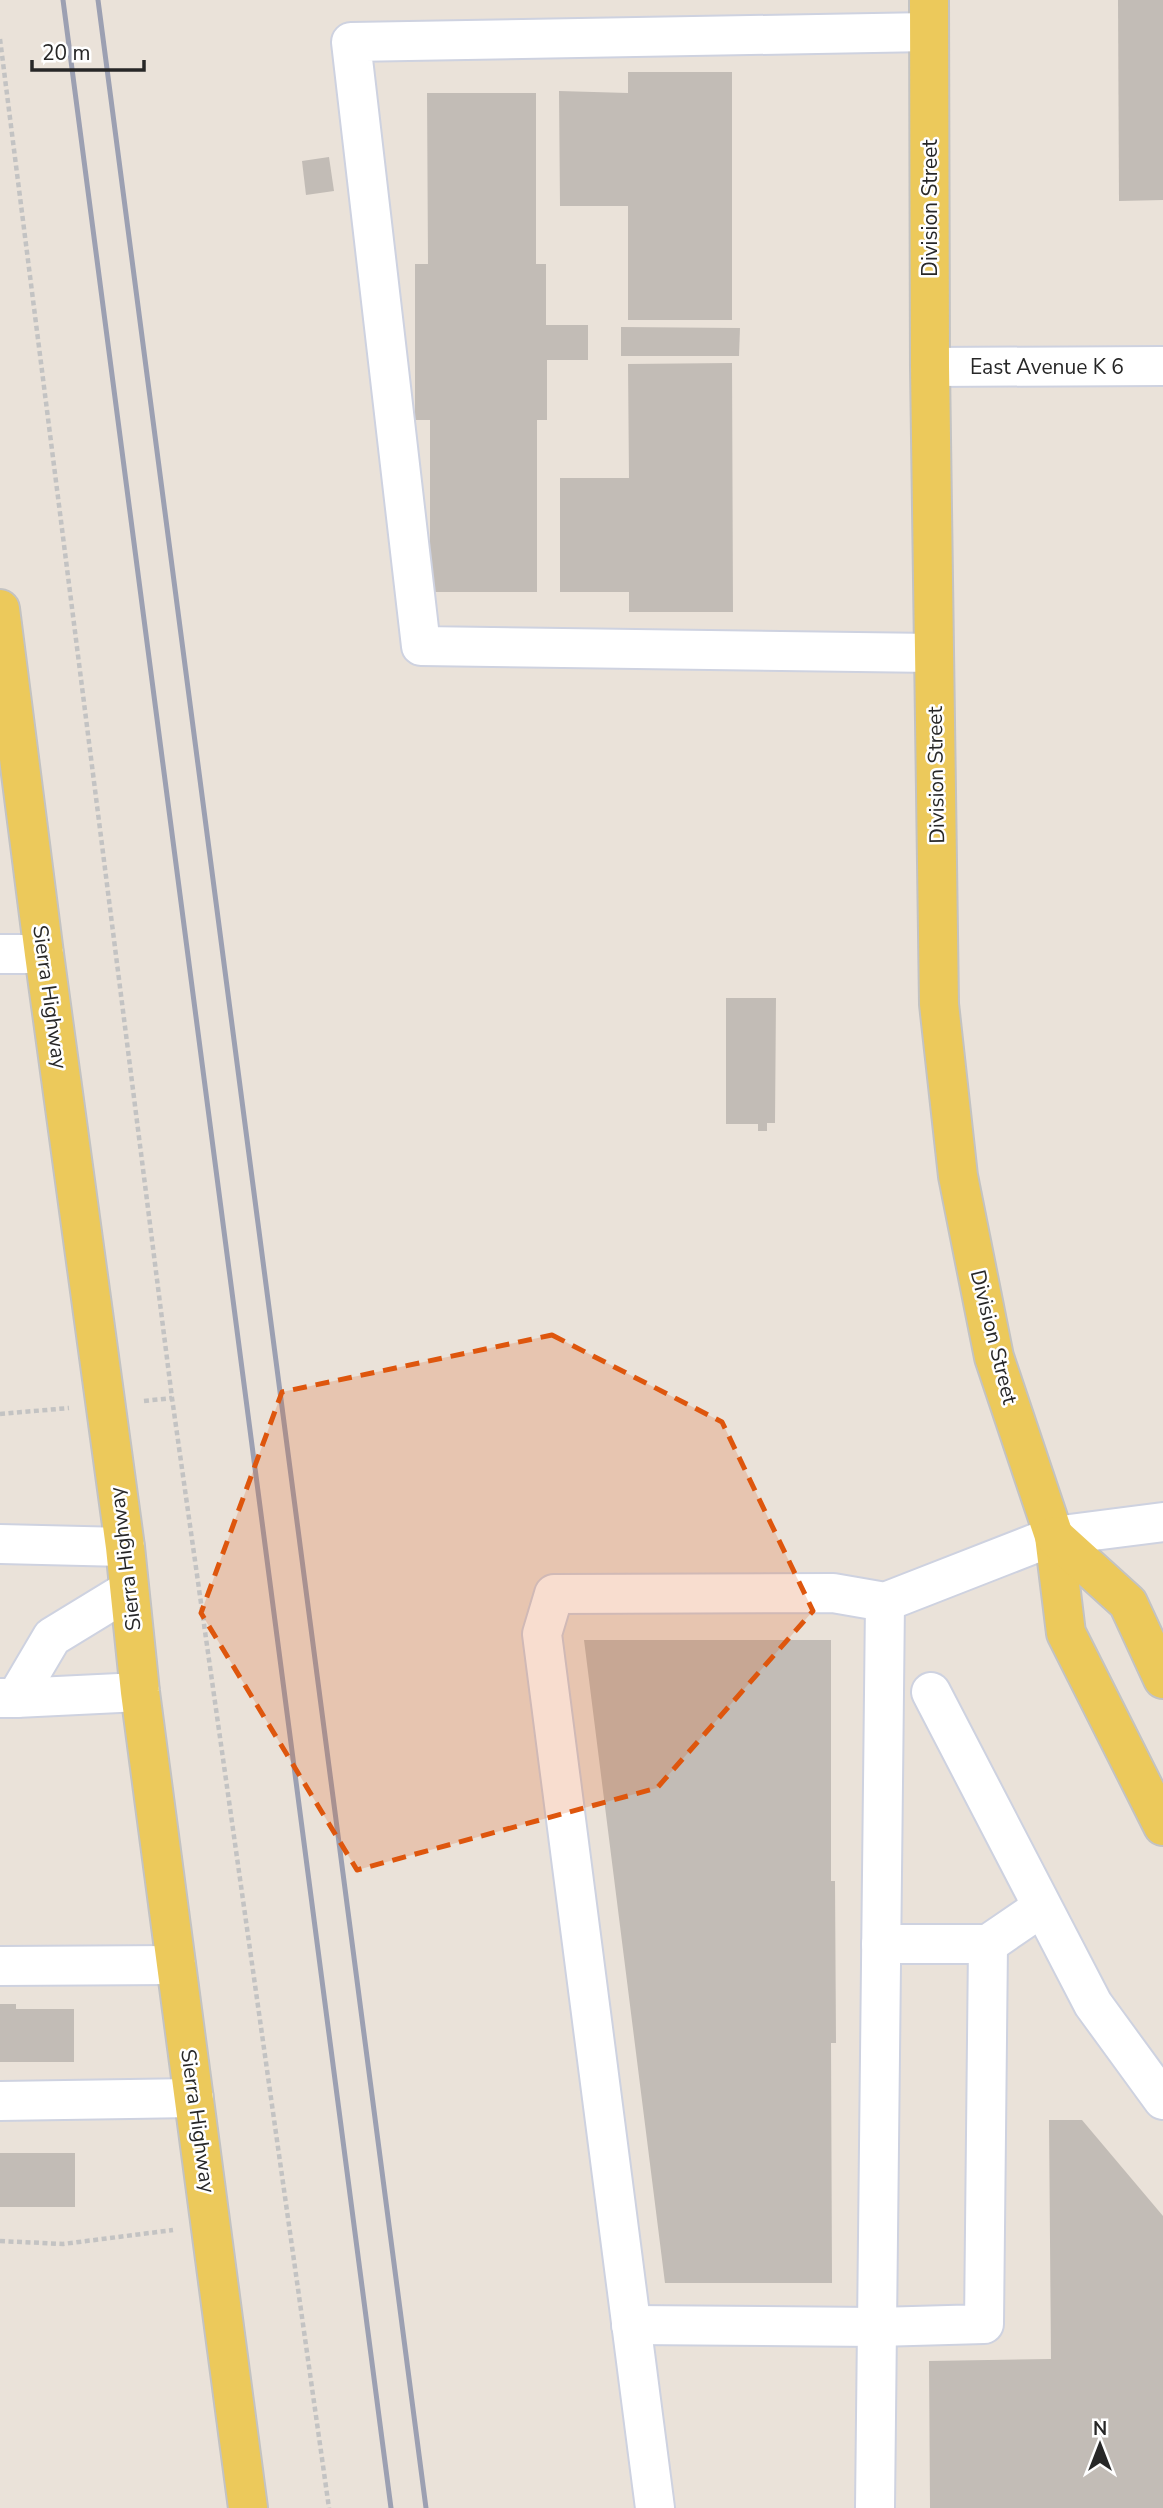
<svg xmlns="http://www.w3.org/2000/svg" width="1163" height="2508" font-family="'Nunito Sans',sans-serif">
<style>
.building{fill:#c2bcb6}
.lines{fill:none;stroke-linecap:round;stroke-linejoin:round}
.minor-casing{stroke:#ced2e0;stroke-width:42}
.major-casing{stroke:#c3c3c3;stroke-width:42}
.path{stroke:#c3c3c3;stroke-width:4.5;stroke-dasharray:5 3.5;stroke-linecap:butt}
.minor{stroke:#fff;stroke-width:38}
.major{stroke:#ecc95b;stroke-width:38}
.rail{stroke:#9ca0b2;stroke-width:5}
.marked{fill:#de560d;fill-opacity:0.2;stroke:#de560d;stroke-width:5;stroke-dasharray:14 9;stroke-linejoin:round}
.labels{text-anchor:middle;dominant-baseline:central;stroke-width:5;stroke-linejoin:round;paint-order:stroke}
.street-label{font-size:21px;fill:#272727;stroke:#fff}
</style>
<rect width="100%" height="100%" fill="#eae2d9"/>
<g class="building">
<polygon points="1118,0 1163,0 1163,200 1119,201"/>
<polygon points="628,72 732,72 732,320 628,320 628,206 560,206 559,91 628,93"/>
<polygon points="427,93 536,93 536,264 546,264 546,325 588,325 588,360 547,360 547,420 537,420 537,592 430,592 430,420 415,420 415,264 428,264"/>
<polygon points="329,157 334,191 306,195 302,161"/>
<polygon points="621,327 740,328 739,356 621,356"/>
<polygon points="732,363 733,612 629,612 629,592 560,592 560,478 629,478 628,364"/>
<polygon points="726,998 776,998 775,1123 767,1123 767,1131 758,1131 758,1124 726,1124"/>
<polygon points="584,1640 831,1640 831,1881 835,1881 836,2043 831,2043 832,2283 665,2283"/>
<polygon points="0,2004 16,2004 16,2009 74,2009 74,2062 0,2062"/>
<polygon points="1049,2120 1082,2120 1163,2216 1163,2508 930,2508 929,2361 1051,2359"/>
<rect x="0" y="2153" width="75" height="54"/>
</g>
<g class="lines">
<g class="minor-casing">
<g id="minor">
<polyline points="929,32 351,42 421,646 934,653"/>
<polyline points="930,367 1163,366"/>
<polyline points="0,954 44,954"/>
<polyline points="0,1544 125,1547"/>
<polyline points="931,1692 1093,2004 1163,2100"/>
<polyline points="0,1698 16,1698 52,1637 129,1590"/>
<polyline points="16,1698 140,1692"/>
<polyline points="881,1944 988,1944 1042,1907"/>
<polyline points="0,1966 176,1965"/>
<polyline points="0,2101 194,2098"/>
<polyline points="631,2325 877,2327 984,2324 988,1944"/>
<polyline points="655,2508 542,1634 554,1594 833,1593 885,1602 1054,1536 1163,1522"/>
<polyline points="875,2508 885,1602"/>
</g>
</g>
<g class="major-casing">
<g id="major">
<polyline points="929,0 930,367 939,1004 958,1176 994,1357 1054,1536 1066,1633 1163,1826"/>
<polyline points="0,609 44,954 125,1547 140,1692 248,2508"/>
<polyline points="1054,1536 1128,1603 1163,1679"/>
</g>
</g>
<g class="path">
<polyline points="0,39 172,1398 329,2508"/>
<polyline points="144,1401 172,1398"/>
<polyline points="0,1414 69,1408"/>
<polyline points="0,2241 63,2244 173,2230"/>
</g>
<use href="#minor" class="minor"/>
<use href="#major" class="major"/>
<g class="rail">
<polyline points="63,0 391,2508"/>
<polyline points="98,0 426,2508"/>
</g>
</g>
<path class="marked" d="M552 1335 722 1422 813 1611 657 1788 357 1870 201 1613 282 1392Z"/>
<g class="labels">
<g class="street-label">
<text transform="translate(930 208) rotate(-90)">Division Street</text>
<text x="1047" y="367">East Avenue K 6</text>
<text transform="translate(936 775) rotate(-91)">Division Street</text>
<text transform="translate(50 997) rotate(82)">Sierra Highway</text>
<text transform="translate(994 1337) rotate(76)">Division Street</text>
<text transform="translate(125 1559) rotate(-97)">Sierra Highway</text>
<text transform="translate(198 2121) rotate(82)">Sierra Highway</text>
</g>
</g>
<g transform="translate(1100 2445)" stroke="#ffffff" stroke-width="5" paint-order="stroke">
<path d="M0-5L12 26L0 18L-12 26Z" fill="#272727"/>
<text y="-10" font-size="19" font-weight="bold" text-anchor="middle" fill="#272727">N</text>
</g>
<path d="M32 60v10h112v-10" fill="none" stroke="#272727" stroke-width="3.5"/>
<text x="42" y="60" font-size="21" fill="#272727" stroke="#ffffff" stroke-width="5" paint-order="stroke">20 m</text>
</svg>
